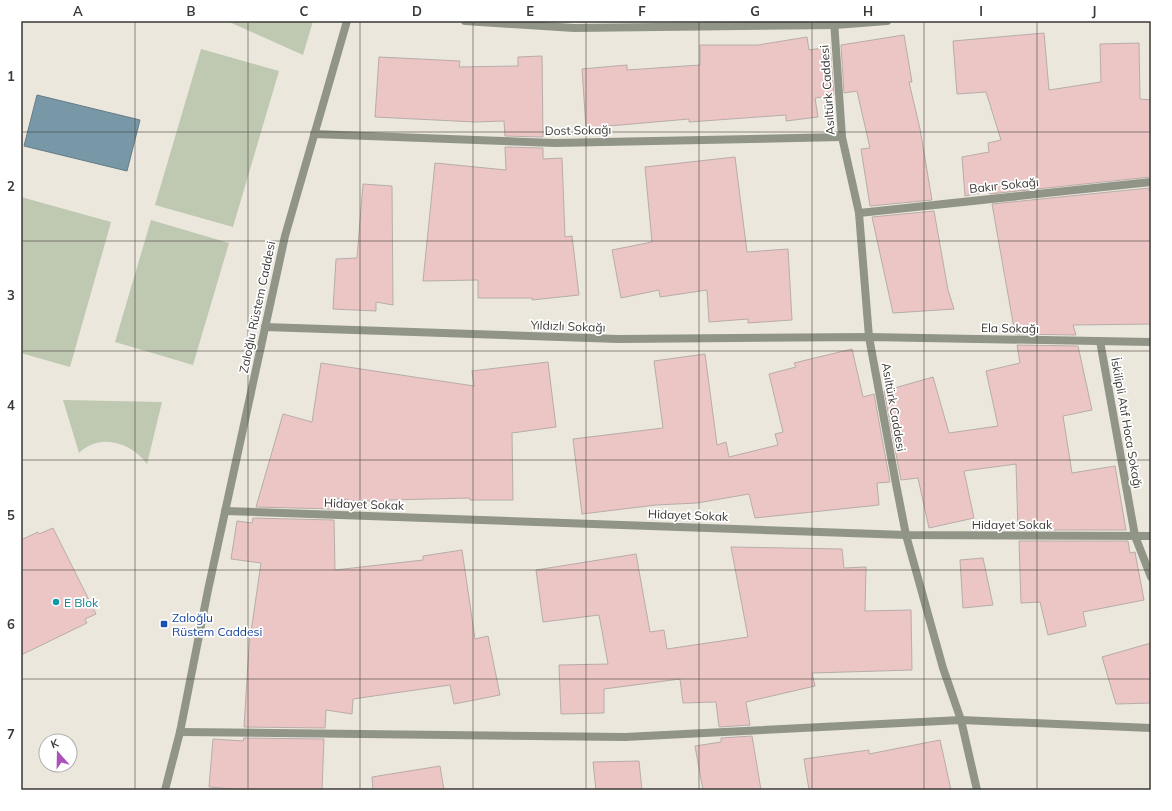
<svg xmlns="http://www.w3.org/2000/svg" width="1172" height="811" font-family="Mulish,sans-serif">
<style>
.green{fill:#bfc8b0}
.water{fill:#7897a7;stroke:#657b85}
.building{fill:#ebc6c4;stroke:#b8acab}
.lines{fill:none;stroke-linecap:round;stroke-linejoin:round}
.minor{stroke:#919588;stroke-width:8}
.tertiary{stroke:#919588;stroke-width:8}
.grid{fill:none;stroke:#3a3935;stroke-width:1;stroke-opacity:0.55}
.culture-dot{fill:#0f9aa8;stroke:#fff;stroke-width:1.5}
.transit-dot{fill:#1a4fb4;stroke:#fff;stroke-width:1.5}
.labels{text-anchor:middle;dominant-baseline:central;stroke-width:3.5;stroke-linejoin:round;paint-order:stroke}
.street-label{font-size:12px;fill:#3a3935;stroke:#fff}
.culture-label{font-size:12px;fill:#0d838f;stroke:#fff;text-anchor:start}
.transit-label{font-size:12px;fill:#164399;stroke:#fff;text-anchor:start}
.neatline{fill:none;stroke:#3a3935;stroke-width:1.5}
.grid-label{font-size:13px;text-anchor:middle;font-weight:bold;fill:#3a3935}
</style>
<rect width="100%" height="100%" fill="#ebe7dd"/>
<g class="green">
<polygon points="227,21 313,21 303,55"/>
<polygon points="201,49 279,71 233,227 155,205"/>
<polygon points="21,197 111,222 70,367 21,353"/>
<polygon points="151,220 229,243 193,365 115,342"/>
<path d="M63 400 162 402 147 464C132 443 100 432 79 453Z"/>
</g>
<polygon class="water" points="37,95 140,120 127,171 24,146"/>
<g class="building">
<polygon points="1044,33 1049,90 1101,82 1100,44 1139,43 1140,99 1151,100 1150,177 990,194 989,191 965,196 962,157 989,152 988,143 1001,140 986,92 957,94 953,41"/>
<polygon points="904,35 912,82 909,82 920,129 932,200 870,206 861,149 870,148 857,91 844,93 841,45"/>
<polygon points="807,37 809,50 830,47 834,95 815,98 818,117 786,121 786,115 689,122 689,119 586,128 582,69 627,65 627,70 700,65 700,45 758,45"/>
<polygon points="542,56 543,137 505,136 504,121 475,122 375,117 379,57 460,61 459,67 518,66 518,57"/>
<polygon points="505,147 543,148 543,159 562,158 565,237 572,236 579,295 532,300 532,298 478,298 478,280 423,281 435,163 506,170"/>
<polygon points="735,157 747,252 788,249 792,320 748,323 748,319 709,322 707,290 660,297 659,290 621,298 612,250 652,242 645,167"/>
<polygon points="363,184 392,186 393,305 376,302 376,311 333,309 336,259 357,258"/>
<polygon points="1149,188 1149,191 1151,191 1151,324 1073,325 1076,335 1015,334 992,204"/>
<polygon points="934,211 948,290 954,309 893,313 872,217"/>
<polygon points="1017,345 1078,346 1092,410 1063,416 1072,473 1115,466 1126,530 1018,530 1016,464 964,471 974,518 929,528 918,478 901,480 884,391 933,377 949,433 998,426 986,371 1020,363"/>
<polygon points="852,349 863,397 874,394 890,482 877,483 879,505 755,518 749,494 697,503 656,505 582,514 573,439 663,428 654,361 705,354 717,445 726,442 729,457 778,445 775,434 783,432 769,374 796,367 794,363"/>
<polygon points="548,362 556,427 512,433 513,500 470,500 470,498 389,500 387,505 374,501 354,501 334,498 334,509 256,507 283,414 312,422 321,363 474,386 472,371"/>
<polygon points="253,518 334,520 335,570 423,560 423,556 462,550 475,639 488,636 500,695 454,704 450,685 353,699 352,714 326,710 325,728 244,727 250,631 251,632 261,563 231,559 237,521 252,523"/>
<polygon points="53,528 96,614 85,619 87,623 21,655 21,540 38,532 39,534"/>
<polygon points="1019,541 1128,541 1130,553 1135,552 1144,600 1083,612 1086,626 1048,635 1040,602 1021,603"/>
<polygon points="731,547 842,549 844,568 866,567 865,611 911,610 912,670 812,673 815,686 746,702 750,725 719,727 716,702 683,703 680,679 604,689 604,713 561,714 559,665 608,664 599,615 543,622 536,570 636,554 650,632 664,630 667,649 748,637"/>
<polygon points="983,558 993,605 963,608 960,560"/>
<polygon points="1151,643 1151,703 1116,704 1102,657"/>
<polygon points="752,736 761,790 703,790 695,746 721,742 721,738"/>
<polygon points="244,738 324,739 322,790 246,790 209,787 213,739 243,741"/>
<polygon points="940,740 951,790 809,790 804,759 869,750 869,754"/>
<polygon points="639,761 642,790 596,790 593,762"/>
<polygon points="440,766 444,790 373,790 372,777"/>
</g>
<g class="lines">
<g class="minor">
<polyline points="465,21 574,28 835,25 887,21"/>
<polyline points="834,21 842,137 859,213 869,337 896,484 906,535 943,668 961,720 977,790"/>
<polyline points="314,134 555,143 842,137"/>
<polyline points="859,213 1151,182"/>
<polyline points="265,327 618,339 869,337 1151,342"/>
<polyline points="1100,341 1135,536 1151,577"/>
<polyline points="225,511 906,535 1151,536"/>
<polyline points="180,732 625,737 961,720 1151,728"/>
</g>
<polyline class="tertiary" points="165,790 180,732 208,590 285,236 347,21"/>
</g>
<path class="grid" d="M135 21V790M248 21V790M360 21V790M473 21V790M586 21V790M699 21V790M812 21V790M924 21V790M1037 21V790M21 132H1151M21 241H1151M21 351H1151M21 460H1151M21 570H1151M21 679H1151"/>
<circle class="culture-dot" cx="56" cy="602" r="4"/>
<rect class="transit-dot" x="160" y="620" width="8" height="8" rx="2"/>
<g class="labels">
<g class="street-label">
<text transform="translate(827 90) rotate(-94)">Asıltürk Caddesi</text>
<text transform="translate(578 130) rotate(-1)">Dost Sokağı</text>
<text transform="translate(1004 185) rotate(-6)">Bakır Sokağı</text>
<text transform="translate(257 307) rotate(-78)">Zaloğlu Rüstem Caddesi</text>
<text transform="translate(568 326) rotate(2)">Yıldızlı Sokağı</text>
<text transform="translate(1010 328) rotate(1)">Ela Sokağı</text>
<text transform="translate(894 407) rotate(80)">Asıltürk Caddesi</text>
<text transform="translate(1127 423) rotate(80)">İskilipli Atıf Hoca Sokağı</text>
<text transform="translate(364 504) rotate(2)">Hidayet Sokak</text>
<text transform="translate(688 515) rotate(2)">Hidayet Sokak</text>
<text x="1012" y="524">Hidayet Sokak</text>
</g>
<g class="culture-label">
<text x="64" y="602">E Blok</text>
</g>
<g class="transit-label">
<text x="172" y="617">Zaloğlu<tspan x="172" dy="14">Rüstem Caddesi</tspan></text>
</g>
</g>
<rect width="1172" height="811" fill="none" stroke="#ffffff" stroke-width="44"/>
<g transform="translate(58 753) rotate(340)"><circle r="19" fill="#ffffff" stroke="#b0b0ae"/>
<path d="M0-3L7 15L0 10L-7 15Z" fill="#ad51bb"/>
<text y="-6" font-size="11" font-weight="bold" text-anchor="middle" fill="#3a3935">K</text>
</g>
<rect x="22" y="22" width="1128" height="767" class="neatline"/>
<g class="grid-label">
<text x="78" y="16">A</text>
<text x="191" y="16">B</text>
<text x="304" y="16">C</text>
<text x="417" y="16">D</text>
<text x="530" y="16">E</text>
<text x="642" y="16">F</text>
<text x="755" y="16">G</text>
<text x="868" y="16">H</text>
<text x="981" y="16">I</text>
<text x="1094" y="16">J</text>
<text x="11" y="81">1</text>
<text x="11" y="191">2</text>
<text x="11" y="300">3</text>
<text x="11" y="410">4</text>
<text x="11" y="520">5</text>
<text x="11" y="629">6</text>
<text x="11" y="739">7</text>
</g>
</svg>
